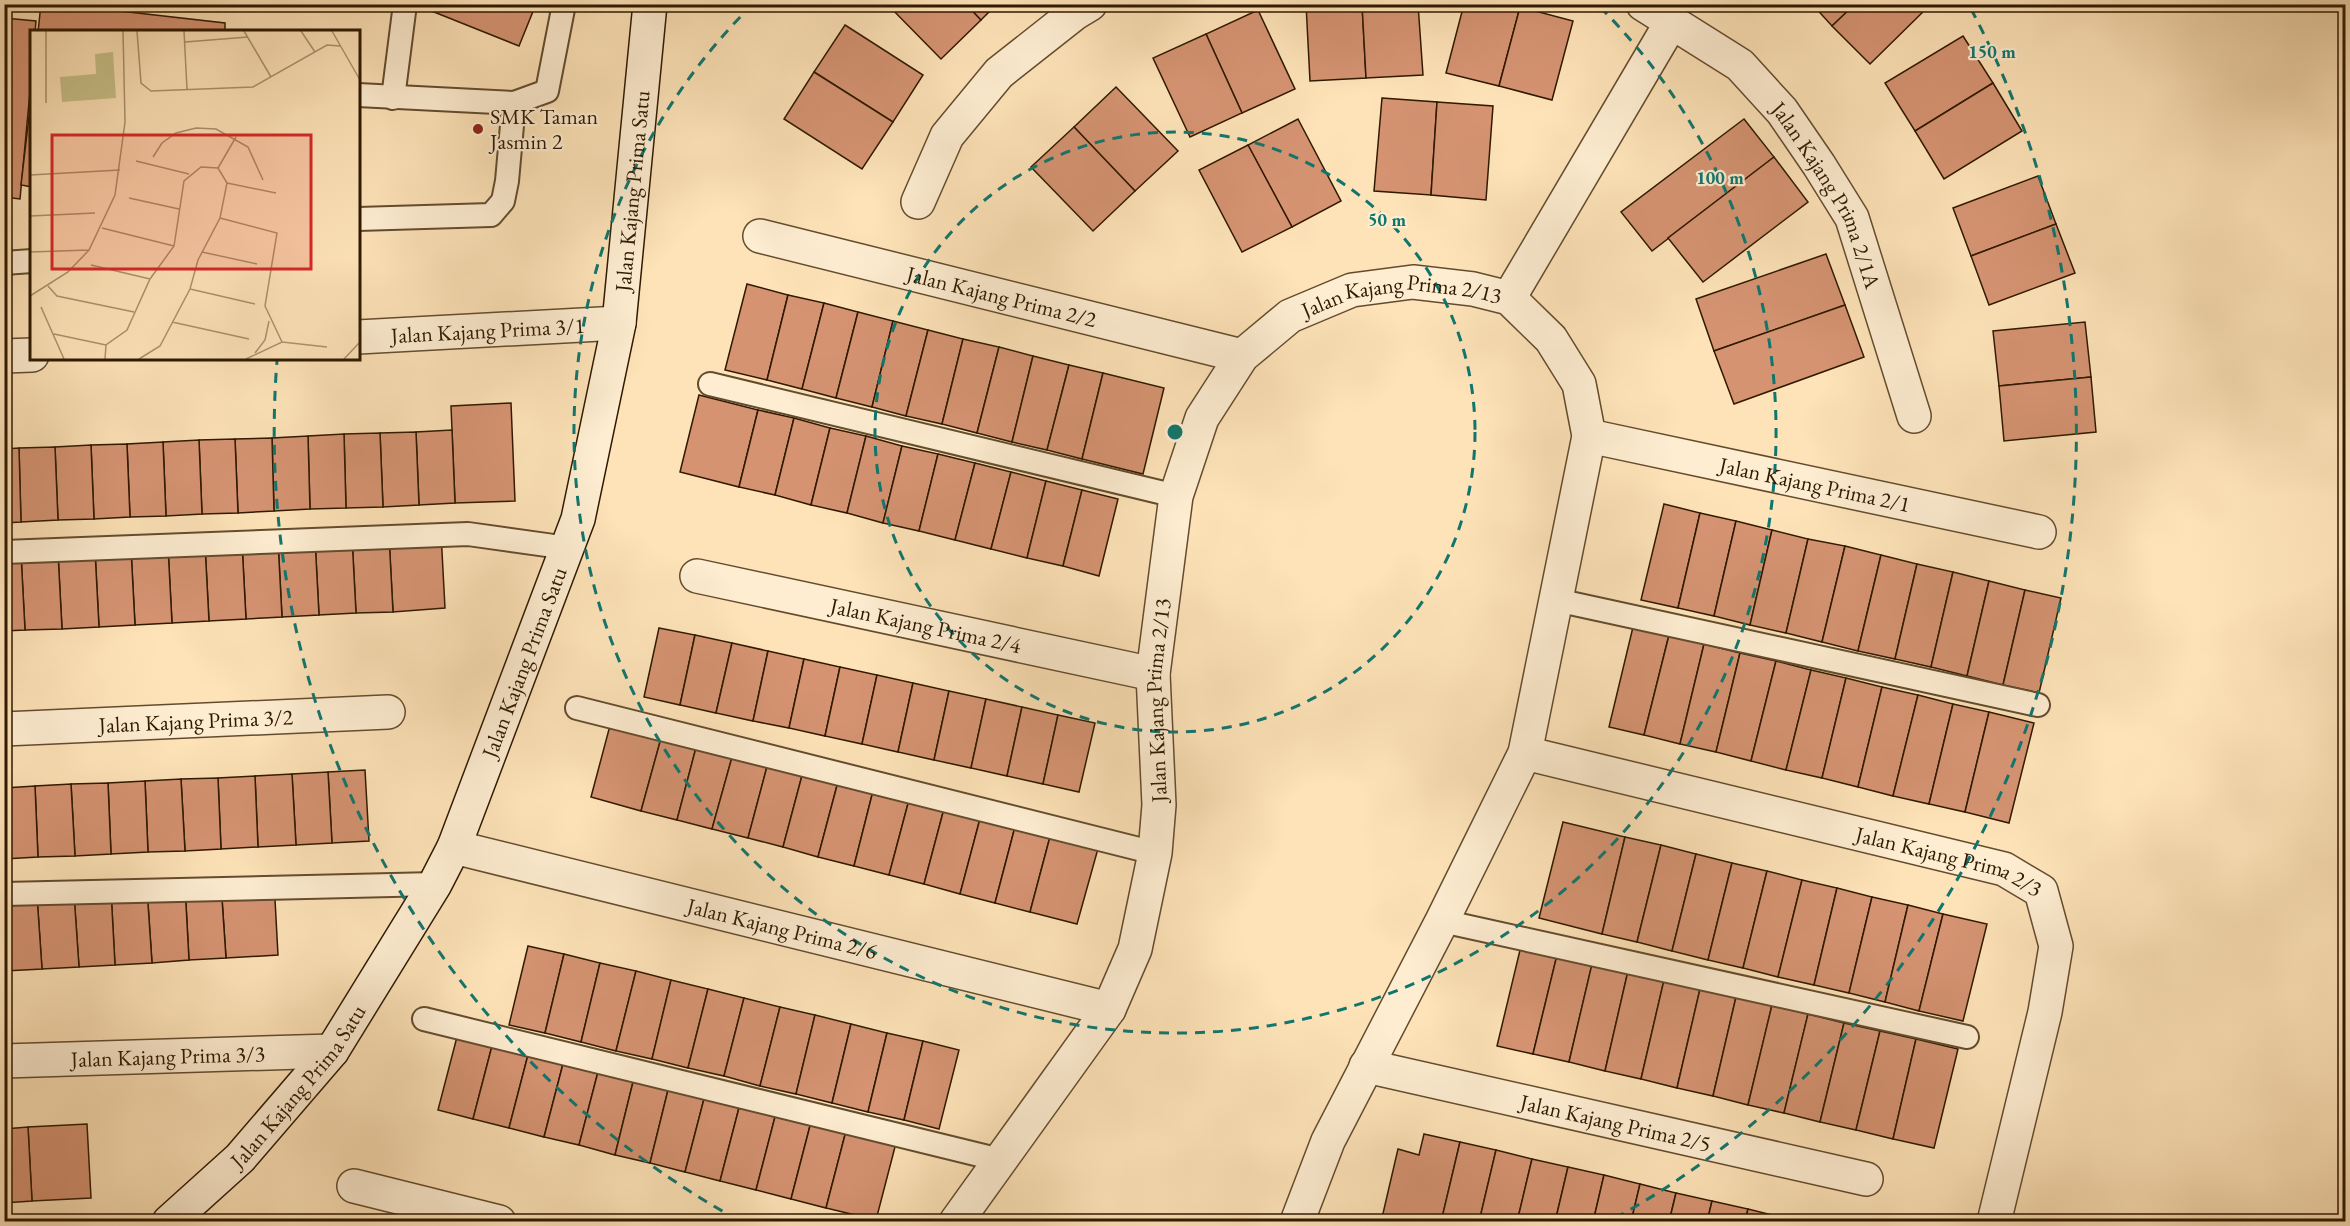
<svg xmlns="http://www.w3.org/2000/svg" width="2350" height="1226" font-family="'EB Garamond',serif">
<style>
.building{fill:#d59372;stroke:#2f1900;stroke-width:1.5}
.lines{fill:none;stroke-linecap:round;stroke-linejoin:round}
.lane-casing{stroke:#634c2e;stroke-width:26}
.street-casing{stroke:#634c2e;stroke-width:36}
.secondary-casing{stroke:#2f1900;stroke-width:36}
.lane{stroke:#feedd1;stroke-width:22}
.street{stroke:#feedd1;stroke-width:33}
.secondary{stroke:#feedd1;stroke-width:33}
.ring{fill:none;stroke:#0f766e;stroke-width:3;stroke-dasharray:10 8}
.poi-dot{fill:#8f2418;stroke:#feedd1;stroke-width:2}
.labels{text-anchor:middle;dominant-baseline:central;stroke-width:4.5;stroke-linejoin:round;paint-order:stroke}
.poi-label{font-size:22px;fill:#2f1900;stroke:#feedd1;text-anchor:start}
.street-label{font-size:22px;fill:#2f1900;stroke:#feedd1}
.inset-road{fill:none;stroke:#ab926e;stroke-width:1.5}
.view{fill:#d62828;fill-opacity:0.15;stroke:#d62828;stroke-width:3}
.inset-edge{fill:none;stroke:#2f1900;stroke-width:3}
.centre{fill:#0f766e;stroke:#feedd1;stroke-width:3}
.ring-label{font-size:18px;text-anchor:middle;font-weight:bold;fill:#0f766e;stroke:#feedd1;stroke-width:4.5;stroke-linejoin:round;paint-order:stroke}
</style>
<rect width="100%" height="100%" fill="#fee3b8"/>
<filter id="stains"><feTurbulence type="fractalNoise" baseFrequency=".00333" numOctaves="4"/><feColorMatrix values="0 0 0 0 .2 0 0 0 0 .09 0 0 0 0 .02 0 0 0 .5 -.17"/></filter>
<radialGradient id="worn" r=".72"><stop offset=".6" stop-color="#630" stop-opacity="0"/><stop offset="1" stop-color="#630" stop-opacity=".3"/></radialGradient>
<g class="building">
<polygon points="41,4 58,4 225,23 225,32 38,32"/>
<polygon points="425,4 536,4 519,46 424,8"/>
<polygon points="887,4 966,4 981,20 941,59"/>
<polygon points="966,4 997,4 981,20"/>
<polygon points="1306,4 1362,4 1366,78 1310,81"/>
<polygon points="1362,4 1418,4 1423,75 1366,78"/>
<polygon points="1464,4 1512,4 1520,7 1499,86 1446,73"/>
<polygon points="1812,4 1855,4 1832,26"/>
<polygon points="1855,4 1931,4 1870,64 1832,26"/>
<polygon points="1520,7 1573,21 1552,100 1499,86"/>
<polygon points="1258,10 1295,89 1242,113 1206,34"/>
<polygon points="4,18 36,21 35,32 32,32 32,70 20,199 4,197"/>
<polygon points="845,25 923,75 893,122 814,72"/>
<polygon points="1206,34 1242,113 1190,137 1153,58"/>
<polygon points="1963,36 1993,83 1915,131 1885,83"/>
<polygon points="814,72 893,122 862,169 784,119"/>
<polygon points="1993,83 2022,131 1944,179 1915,131"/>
<polygon points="1116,87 1178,151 1135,191 1074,127"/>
<polygon points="32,91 32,187 21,185"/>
<polygon points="1382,98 1437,102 1431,195 1374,191"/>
<polygon points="1437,102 1493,106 1486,200 1431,195"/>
<polygon points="1298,119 1341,201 1292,227 1248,145"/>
<polygon points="1744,119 1774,157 1652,251 1621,212"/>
<polygon points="1074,127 1135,191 1093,231 1031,167"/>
<polygon points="1248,145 1292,227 1242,252 1199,170"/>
<polygon points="1774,157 1808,202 1703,282 1668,238"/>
<polygon points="2038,176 2056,224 1971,256 1953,208"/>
<polygon points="2056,224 2075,273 1989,305 1971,256"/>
<polygon points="1826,254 1845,305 1714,351 1696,299"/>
<polygon points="747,284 788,295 767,380 725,370"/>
<polygon points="788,295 824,303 802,389 767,380"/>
<polygon points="824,303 858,312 836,398 802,389"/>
<polygon points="1845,305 1864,357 1734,404 1714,351"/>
<polygon points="858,312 893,321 872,407 836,398"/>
<polygon points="893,321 928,330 906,416 872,407"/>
<polygon points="2085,322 2091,377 1999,386 1993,331"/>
<polygon points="928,330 963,339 942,424 906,416"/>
<polygon points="963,339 999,347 977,433 942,424"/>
<polygon points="999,347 1033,356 1012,442 977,433"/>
<polygon points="1033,356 1069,365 1047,450 1012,442"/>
<polygon points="1069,365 1103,373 1082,459 1047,450"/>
<polygon points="1103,373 1164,388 1143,474 1082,459"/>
<polygon points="2091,377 2096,432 2004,441 1999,386"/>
<polygon points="699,395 758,410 739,487 680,472"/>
<polygon points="511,403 515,501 455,503 451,406"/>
<polygon points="758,410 794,418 775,495 739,487"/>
<polygon points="794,418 830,428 811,505 775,495"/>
<polygon points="830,428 866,436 847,513 811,505"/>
<polygon points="452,430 455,503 419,505 416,432"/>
<polygon points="416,432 419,505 383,507 380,433"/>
<polygon points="380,433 383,507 346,508 344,434"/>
<polygon points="344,434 346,508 310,509 308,436"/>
<polygon points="308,436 310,509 274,511 272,438"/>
<polygon points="866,436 902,446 883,523 847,513"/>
<polygon points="272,438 274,511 238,513 235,439"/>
<polygon points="235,439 238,513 202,514 199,440"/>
<polygon points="199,440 202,514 166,516 163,442"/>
<polygon points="163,442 166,516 130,517 127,444"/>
<polygon points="127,444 130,517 94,519 91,445"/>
<polygon points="91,445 94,519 58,520 55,447"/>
<polygon points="902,446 938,454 919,531 883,523"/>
<polygon points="55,447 58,520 21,522 19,448"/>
<polygon points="19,448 21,522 4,523 4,449"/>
<polygon points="938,454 975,463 955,540 919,531"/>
<polygon points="975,463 1011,472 991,549 955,540"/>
<polygon points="1011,472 1046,481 1027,558 991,549"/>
<polygon points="1046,481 1082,490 1063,566 1027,558"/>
<polygon points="1082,490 1118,499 1099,576 1063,566"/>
<polygon points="1664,504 1700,513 1678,608 1641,600"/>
<polygon points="1700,513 1736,521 1714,616 1678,608"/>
<polygon points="1736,521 1772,530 1750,625 1714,616"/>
<polygon points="1772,530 1808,539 1786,633 1750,625"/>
<polygon points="441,533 445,608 393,612 389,536"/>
<polygon points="389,536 393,612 356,613 352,537"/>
<polygon points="352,537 356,613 319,615 315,539"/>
<polygon points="315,539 319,615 282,617 278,541"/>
<polygon points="1808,539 1845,546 1822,642 1786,633"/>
<polygon points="278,541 282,617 246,619 242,543"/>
<polygon points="242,543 246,619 209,621 205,545"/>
<polygon points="205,545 209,621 172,623 168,547"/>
<polygon points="1845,546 1881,555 1858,651 1822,642"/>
<polygon points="168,547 172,623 135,625 131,549"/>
<polygon points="131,549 135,625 99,627 95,551"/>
<polygon points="95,551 99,627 62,629 58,553"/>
<polygon points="58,553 62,629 25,630 21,554"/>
<polygon points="21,554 25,630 4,631 4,555"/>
<polygon points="1881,555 1917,564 1895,659 1858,651"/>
<polygon points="1917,564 1953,572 1931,667 1895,659"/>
<polygon points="1953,572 1989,581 1967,676 1931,667"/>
<polygon points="1989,581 2025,590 2003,685 1967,676"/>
<polygon points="2025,590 2061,598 2039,693 2003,685"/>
<polygon points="1633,627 1669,635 1644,735 1609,727"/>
<polygon points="659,628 695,635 680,705 644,697"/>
<polygon points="695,635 732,643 716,713 680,705"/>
<polygon points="1669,635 1704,644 1680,744 1644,735"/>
<polygon points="732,643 768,651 753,721 716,713"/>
<polygon points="1704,644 1740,653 1716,752 1680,744"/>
<polygon points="768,651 804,659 789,728 753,721"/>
<polygon points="1740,653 1776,661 1751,761 1716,752"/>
<polygon points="804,659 840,667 825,736 789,728"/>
<polygon points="1776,661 1811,670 1786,770 1751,761"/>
<polygon points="840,667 877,675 862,744 825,736"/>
<polygon points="1811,670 1846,678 1822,778 1786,770"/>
<polygon points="877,675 913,683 898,752 862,744"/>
<polygon points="1846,678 1882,687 1858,787 1822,778"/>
<polygon points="913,683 949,691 934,760 898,752"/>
<polygon points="1882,687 1918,695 1893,796 1858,787"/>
<polygon points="949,691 986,699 971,768 934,760"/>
<polygon points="1918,695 1953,704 1929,804 1893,796"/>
<polygon points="986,699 1022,707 1007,776 971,768"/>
<polygon points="1953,704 1989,712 1965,812 1929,804"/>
<polygon points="1022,707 1058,715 1043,784 1007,776"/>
<polygon points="1989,712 2034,723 2009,823 1965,812"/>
<polygon points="1058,715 1095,723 1079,792 1043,784"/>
<polygon points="612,718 663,731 641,811 591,797"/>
<polygon points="663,731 698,740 677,820 641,811"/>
<polygon points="698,740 734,750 712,829 677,820"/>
<polygon points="734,750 769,759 748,838 712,829"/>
<polygon points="769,759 804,768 783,847 748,838"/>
<polygon points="804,768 839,778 818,857 783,847"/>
<polygon points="365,770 369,841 332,843 328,772"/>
<polygon points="328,772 332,843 296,845 292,774"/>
<polygon points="292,774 296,845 258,847 255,776"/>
<polygon points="255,776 258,847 221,849 218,778"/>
<polygon points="218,778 221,849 185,851 181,779"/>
<polygon points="839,778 874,787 854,866 818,857"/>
<polygon points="181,779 185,851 148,852 145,781"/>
<polygon points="145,781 148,852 111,854 108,783"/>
<polygon points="108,783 111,854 75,856 71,784"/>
<polygon points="71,784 75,856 38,857 35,786"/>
<polygon points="35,786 38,857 4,859 4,788"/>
<polygon points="874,787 910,796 889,875 854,866"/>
<polygon points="910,796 945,805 924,884 889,875"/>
<polygon points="945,805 981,815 960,894 924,884"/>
<polygon points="981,815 1016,823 995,903 960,894"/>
<polygon points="1563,822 1625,837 1602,934 1539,918"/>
<polygon points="1016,823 1051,833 1030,912 995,903"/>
<polygon points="1051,833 1099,845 1077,924 1030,912"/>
<polygon points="1625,837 1661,845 1637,942 1602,934"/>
<polygon points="1661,845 1696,854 1672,951 1637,942"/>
<polygon points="1696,854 1732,863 1708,960 1672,951"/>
<polygon points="1732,863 1767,871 1743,968 1708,960"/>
<polygon points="1767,871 1802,880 1778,977 1743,968"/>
<polygon points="1802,880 1837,888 1814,985 1778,977"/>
<polygon points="274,881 278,955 226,958 221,884"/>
<polygon points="221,884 226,958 189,960 185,886"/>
<polygon points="185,886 189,960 152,963 147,889"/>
<polygon points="1837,888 1872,897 1849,993 1814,985"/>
<polygon points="147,889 152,963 115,965 111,891"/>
<polygon points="111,891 115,965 79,967 74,894"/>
<polygon points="74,894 79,967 42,969 37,896"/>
<polygon points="37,896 42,969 5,971 4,898"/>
<polygon points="1872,897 1908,905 1885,1002 1849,993"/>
<polygon points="1908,905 1943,914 1919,1011 1885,1002"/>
<polygon points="1943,914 1987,924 1963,1021 1919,1011"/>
<polygon points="528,946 564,954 545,1033 509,1025"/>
<polygon points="1521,946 1557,955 1533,1054 1497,1046"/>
<polygon points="564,954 600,963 581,1042 545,1033"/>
<polygon points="1557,955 1592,964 1569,1062 1533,1054"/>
<polygon points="600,963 636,971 616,1051 581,1042"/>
<polygon points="1592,964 1628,971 1605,1071 1569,1062"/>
<polygon points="636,971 671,980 652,1059 616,1051"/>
<polygon points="1628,971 1664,980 1641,1079 1605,1071"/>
<polygon points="671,980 708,989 688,1068 652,1059"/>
<polygon points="1664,980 1700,989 1677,1088 1641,1079"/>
<polygon points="708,989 744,998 724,1076 688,1068"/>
<polygon points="1700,989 1736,997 1713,1096 1677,1088"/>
<polygon points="1736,997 1772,1005 1748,1105 1713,1096"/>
<polygon points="744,998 780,1007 760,1086 724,1076"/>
<polygon points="1772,1005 1808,1014 1784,1113 1748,1105"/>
<polygon points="780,1007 815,1015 796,1094 760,1086"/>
<polygon points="1808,1014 1844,1023 1820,1122 1784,1113"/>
<polygon points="815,1015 851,1024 832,1103 796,1094"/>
<polygon points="1844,1023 1880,1031 1856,1130 1820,1122"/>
<polygon points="851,1024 887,1033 868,1112 832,1103"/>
<polygon points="1880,1031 1916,1039 1893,1139 1856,1130"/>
<polygon points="458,1033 493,1042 473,1119 438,1110"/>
<polygon points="887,1033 923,1041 904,1120 868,1112"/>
<polygon points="1916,1039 1958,1049 1934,1148 1893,1139"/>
<polygon points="923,1041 959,1050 939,1129 904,1120"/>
<polygon points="493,1042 529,1051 509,1128 473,1119"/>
<polygon points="529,1051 564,1060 544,1137 509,1128"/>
<polygon points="564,1060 599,1068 579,1145 544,1137"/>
<polygon points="599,1068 634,1078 615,1155 579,1145"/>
<polygon points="634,1078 669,1086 650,1163 615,1155"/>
<polygon points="669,1086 705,1095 685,1172 650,1163"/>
<polygon points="705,1095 740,1104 720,1181 685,1172"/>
<polygon points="740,1104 776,1113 756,1190 720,1181"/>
<polygon points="776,1113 811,1122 791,1199 756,1190"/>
<polygon points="811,1122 846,1131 826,1208 791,1199"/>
<polygon points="87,1124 91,1198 32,1201 28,1127"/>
<polygon points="28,1127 32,1201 4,1203 4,1129"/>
<polygon points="846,1131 896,1143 876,1220 826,1208"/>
<polygon points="1424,1134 1460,1142 1441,1222 1381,1222 1398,1149 1419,1155"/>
<polygon points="1460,1142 1496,1150 1479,1222 1441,1222"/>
<polygon points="1496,1150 1532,1159 1517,1222 1479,1222"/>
<polygon points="1532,1159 1568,1167 1555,1222 1517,1222"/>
<polygon points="1568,1167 1604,1175 1593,1222 1555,1222"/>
<polygon points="1604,1175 1640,1184 1631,1222 1593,1222"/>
<polygon points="1640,1184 1676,1193 1669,1222 1631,1222"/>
<polygon points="1676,1193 1712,1201 1707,1222 1669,1222"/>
<polygon points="1712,1201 1748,1209 1745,1222 1707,1222"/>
<polygon points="1748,1209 1784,1218 1783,1222 1745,1222"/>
</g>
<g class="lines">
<g class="lane-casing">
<g id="lane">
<polyline points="358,95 514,103 547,91 564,4"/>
<polyline points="393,98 405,4"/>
<polyline points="358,219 491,215 503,201 507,181 514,103"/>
<polyline points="4,263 32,261"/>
<polyline points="710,384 1176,496"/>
<polyline points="4,552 468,534 568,548"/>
<polyline points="1556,600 2038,705"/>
<polyline points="577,708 1155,853"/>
<polyline points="4,894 435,884"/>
<polyline points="1442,921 1967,1037"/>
<polyline points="424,1019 1000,1160"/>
</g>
</g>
<g class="street-casing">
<g id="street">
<path id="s1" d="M1643 4 1740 65 1782 111 1819 165 1852 218 1914 416"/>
<polyline points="918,202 947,136 999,73 1075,13 1090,4"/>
<path id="s2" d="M760 236 1242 356"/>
<polyline points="1509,298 1671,23"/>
<path id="s3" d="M358 337 619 323"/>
<polyline points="4,356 32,355"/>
<path id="s4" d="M1589 436 2039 532"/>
<path id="s5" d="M697 576 1153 674"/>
<path id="s6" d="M4 729 388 712"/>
<path id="s7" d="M1525 753 2004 869 2041 891 2056 946 2045 1012 1994 1222"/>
<path id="s8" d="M454 847 1109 1009"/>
<path id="s9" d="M4 1061 332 1051"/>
<path id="s10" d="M1366 1066 1866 1179"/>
<polyline points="354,1186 499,1222"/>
<path id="s11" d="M956 1222 1109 1009 1135 949 1155 853 1159 805 1153 674 1176 496 1202 418 1242 356 1290 316 1352 290 1413 282 1473 289 1509 298 1551 339 1579 384 1589 436 1525 753 1442 921 1328 1141 1297 1222"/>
</g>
</g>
<g class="secondary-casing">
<g id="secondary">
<path id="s12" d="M169 1222 240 1158 332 1051 435 884 454 847 578 519 619 323 650 4"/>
</g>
</g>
<use href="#lane" class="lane"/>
<use href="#street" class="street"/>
<use href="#secondary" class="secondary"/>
</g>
<g class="ring">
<circle cx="1175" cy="432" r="300"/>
<path d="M1600 7A601 601 0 1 1 750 7"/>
<path d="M738 1220A901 901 0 0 1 277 361M1971 9A901 901 0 0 1 1612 1220"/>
</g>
<circle class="poi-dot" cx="478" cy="129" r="6"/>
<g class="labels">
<g class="poi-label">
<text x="490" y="116">SMK Taman<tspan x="490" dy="25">Jasmin 2</tspan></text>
</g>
<g class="street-label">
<text stroke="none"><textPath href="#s12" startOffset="1158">Jalan Kajang Prima Satu</textPath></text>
<text stroke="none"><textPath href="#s1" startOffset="273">Jalan Kajang Prima 2/1A</textPath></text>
<text stroke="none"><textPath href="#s2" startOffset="249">Jalan Kajang Prima 2/2</textPath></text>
<text stroke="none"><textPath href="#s11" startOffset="1119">Jalan Kajang Prima 2/13</textPath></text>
<text stroke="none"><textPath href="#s3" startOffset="130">Jalan Kajang Prima 3/1</textPath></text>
<text stroke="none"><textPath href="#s4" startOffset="231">Jalan Kajang Prima 2/1</textPath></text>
<text stroke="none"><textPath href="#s5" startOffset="234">Jalan Kajang Prima 2/4</textPath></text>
<text stroke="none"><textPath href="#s12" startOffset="672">Jalan Kajang Prima Satu</textPath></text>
<text stroke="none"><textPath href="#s11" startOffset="579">Jalan Kajang Prima 2/13</textPath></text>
<text stroke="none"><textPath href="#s6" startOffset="192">Jalan Kajang Prima 3/2</textPath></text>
<text stroke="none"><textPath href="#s7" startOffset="438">Jalan Kajang Prima 2/3</textPath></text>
<text stroke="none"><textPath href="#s8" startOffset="338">Jalan Kajang Prima 2/6</textPath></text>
<text stroke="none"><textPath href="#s9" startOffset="164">Jalan Kajang Prima 3/3</textPath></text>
<text stroke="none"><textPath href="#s12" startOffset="188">Jalan Kajang Prima Satu</textPath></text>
<text stroke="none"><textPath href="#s10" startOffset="256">Jalan Kajang Prima 2/5</textPath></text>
</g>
</g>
<g transform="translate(30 30)">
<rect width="330" height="330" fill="#fee3b8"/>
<path d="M83 22 86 68 32 72 30 47 66 44 65 24Z" fill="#c8c189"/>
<path class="inset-road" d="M107 1 111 53 121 61 223 57 297 15 310 16M154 1 157 59M214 1 241 47M271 1 285 22M302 1 330 50M155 12 218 7M16 73V1M123 127 132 113 146 103 166 98 186 99 218 117 233 150M106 131 159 144M188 138 206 107M0 145 90 140M197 153 246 163M99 168 149 179M0 186 65 183M190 188 247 203 235 276 252 312M72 198 144 216M0 222 59 220M172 222 227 234M61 235 120 249M18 256 27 266 104 282M160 259 225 274M0 266 38 242 59 220 85 165 95 92 93 1M11 277 34 329M142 292 219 309M24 304 76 315M225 323 235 310 239 291M75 329 76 315 97 300 120 249 144 216 154 151 171 137 188 138 197 153 190 188 168 230 160 259 130 316 109 329M216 329 252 312 297 317M314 329 330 312"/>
<path class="view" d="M22 105H281V239H22Z"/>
<rect width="330" height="330" class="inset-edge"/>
</g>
<circle cx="1175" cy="432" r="9" class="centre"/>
<g class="ring-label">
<text x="1992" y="58">150 m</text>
<text x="1720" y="184">100 m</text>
<text x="1387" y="226">50 m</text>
</g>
<rect width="2350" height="1226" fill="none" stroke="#fee3b8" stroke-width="24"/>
<rect x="6" y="6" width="2338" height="1214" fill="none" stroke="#2f1900" stroke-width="3"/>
<rect x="12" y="12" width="2326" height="1202" fill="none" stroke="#2f1900" stroke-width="1.5"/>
<rect width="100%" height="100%" filter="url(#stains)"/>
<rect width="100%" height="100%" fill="url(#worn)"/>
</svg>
